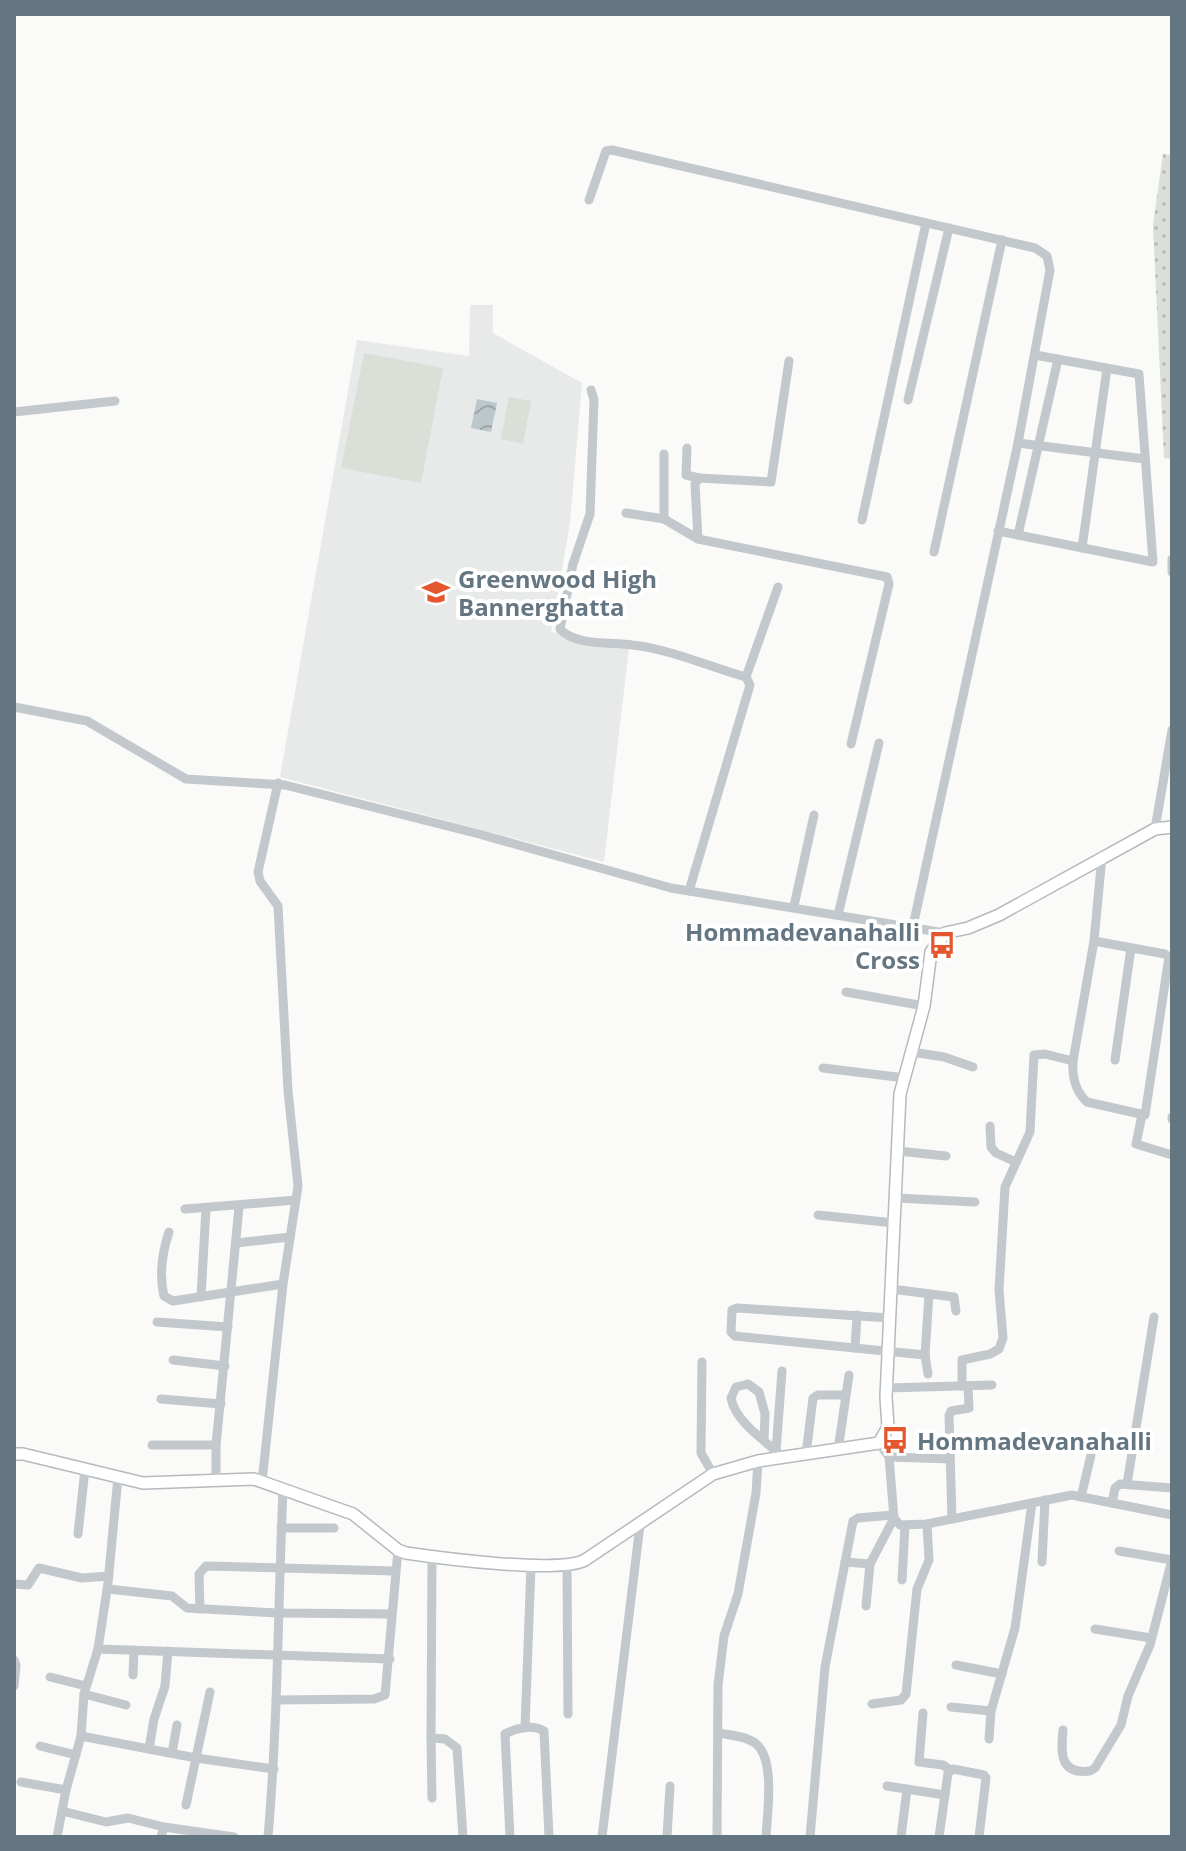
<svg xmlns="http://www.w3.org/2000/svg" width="1186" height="1851" font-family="'Open Sans',sans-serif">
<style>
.built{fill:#e8e9e9}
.grass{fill:url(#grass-dots)}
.park{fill:#dadfd7}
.water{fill:url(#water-waves)}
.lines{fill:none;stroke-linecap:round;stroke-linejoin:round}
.major-casing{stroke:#b5babe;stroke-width:14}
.minor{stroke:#c3c8cc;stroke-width:9}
.major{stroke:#fff;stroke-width:11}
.labels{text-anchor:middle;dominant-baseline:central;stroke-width:8;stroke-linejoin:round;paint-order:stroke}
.poi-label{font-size:24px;font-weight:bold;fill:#657683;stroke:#fff;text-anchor:start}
</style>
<defs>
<pattern id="grass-dots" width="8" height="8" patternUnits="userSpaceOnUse" patternTransform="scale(2)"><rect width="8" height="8" fill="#dadfd7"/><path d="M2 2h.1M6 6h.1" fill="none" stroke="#b4b9b4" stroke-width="1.8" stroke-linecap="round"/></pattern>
<pattern id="water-waves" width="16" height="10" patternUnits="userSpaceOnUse" patternTransform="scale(2)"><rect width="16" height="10" fill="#bbc7cb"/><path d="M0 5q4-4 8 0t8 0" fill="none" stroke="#9ca6aa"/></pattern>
</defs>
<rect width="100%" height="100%" fill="#fafaf8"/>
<polygon class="built" points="470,305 493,305 493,333 582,383 570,523 551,632 629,648 604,862 280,777 357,340 469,356"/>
<polygon class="grass" points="1163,154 1172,155 1172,459 1164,458 1153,225"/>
<g class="park">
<polygon points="364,353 443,368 421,483 341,468"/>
<polygon points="509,397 531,401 523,444 501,439"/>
</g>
<polygon class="water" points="477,399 497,403 491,432 471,428"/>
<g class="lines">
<g class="major-casing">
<path id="major" d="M14 1454H23L143 1483 254 1479 353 1514 398 1550 406 1553C440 1558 559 1574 585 1560L713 1474 758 1461 879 1443 888 1427 886 1397 900 1094 924 1006 931 952 945 933 968 928 999 915 1155 829 1172 827"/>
</g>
<g class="minor">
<polyline points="589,200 606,151 612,150 1035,248 1047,256 1050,270 1018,443 913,926"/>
<path d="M591 390 594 400 590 514 573 564 560 629C575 646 611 642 632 645 666 648 711 667 746 677L750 685 689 891"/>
<polyline points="908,400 949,228"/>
<polyline points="14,412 115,401"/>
<polyline points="1018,443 1145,459"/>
<polyline points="687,448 686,475 699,478"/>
<polyline points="626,513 664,519 698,539 887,577 889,584 851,744"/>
<polyline points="664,519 664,454"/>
<polyline points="862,520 926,223"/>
<polyline points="998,531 1153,562 1139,374 1035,355"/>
<polyline points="1018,535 1058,359"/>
<polyline points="698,539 695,484 699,478 771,482 789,361"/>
<polyline points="1082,548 1107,368"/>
<polyline points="934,552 1002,240"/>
<polyline points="1172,559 1172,572"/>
<polyline points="746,677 778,587"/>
<polyline points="14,707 87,721 186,779 285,785 479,834 671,888 945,933"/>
<polyline points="1155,829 1172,730"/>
<polyline points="794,906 814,815"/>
<polyline points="838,915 879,743"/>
<path d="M1094 941 1165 954 1169 957 1145 1115 1087 1102C1075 1091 1072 1076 1073 1061L1094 941 1102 856"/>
<polyline points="846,992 924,1006"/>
<polyline points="912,1052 944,1057 973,1067"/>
<polyline points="1115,1060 1131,948"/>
<polyline points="823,1068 905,1078"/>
<polyline points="1142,1115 1136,1144 1172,1155"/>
<polyline points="1172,1119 1172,1117"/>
<polyline points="990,1126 991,1147 996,1153 1016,1162"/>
<polyline points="898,1151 946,1156"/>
<polyline points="896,1198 975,1202"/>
<polyline points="185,1209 296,1200"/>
<polyline points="818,1215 894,1223"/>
<path d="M169 1232C162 1253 159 1275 164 1296L173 1301 283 1284"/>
<polyline points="236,1243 290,1237"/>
<polyline points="891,1289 954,1297 956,1311"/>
<polyline points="201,1297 206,1208"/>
<polyline points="890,1318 737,1308 732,1310 731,1332 735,1336 925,1355 929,1294"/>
<polyline points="157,1322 228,1327"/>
<polyline points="855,1348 857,1315"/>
<polyline points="925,1355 928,1374"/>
<polyline points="173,1360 225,1366"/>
<polyline points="702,1362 701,1453 713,1474"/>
<polyline points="962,1386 962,1360 990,1354 999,1349 1003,1338 999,1290 1005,1187 1030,1132 1034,1055 1045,1054 1073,1061"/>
<polyline points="887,1388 992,1385"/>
<polyline points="161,1399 221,1404"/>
<path d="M764 1439 765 1414 759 1392 748 1384 736 1387 731 1398C735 1422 767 1442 784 1458"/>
<polyline points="879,1443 889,1457 894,1518 900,1525 927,1524 1072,1495 1172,1515"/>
<polyline points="152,1445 216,1445"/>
<polyline points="838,1450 849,1375"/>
<polyline points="776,1451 782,1371"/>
<polyline points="806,1454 813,1398 818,1395 846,1395"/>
<polyline points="889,1457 950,1459"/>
<polyline points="216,1481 216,1445 239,1207"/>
<polyline points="262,1482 283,1284 298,1186 288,1091 278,906 260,881 258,872 278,783"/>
<polyline points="1127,1484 1154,1317"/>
<polyline points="1081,1497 1091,1455"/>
<polyline points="1112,1503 1115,1488 1120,1484 1172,1488"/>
<polyline points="952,1519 949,1416 951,1411 969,1408 968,1386"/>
<polyline points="281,1528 334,1528"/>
<polyline points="78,1534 85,1469"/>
<polyline points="845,1562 870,1564"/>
<polyline points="1042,1562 1045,1500"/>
<polyline points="567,1566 568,1714"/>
<polyline points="902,1580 905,1526"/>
<polyline points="14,1584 28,1585 39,1568 82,1578 109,1576"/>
<polyline points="108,1589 172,1596 187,1608 277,1613 391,1614"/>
<polyline points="866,1606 870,1564 894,1518"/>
<polyline points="200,1609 199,1574 206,1566 395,1571"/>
<polyline points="1095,1629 1151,1638"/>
<polyline points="98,1649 390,1659"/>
<polyline points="14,1660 16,1665 14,1686"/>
<polyline points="956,1665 1002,1674"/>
<polyline points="133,1675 134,1650"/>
<polyline points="50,1677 86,1686"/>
<polyline points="210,1692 196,1758 274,1769"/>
<polyline points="84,1694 126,1705"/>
<polyline points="276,1700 374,1699 385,1695 398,1550"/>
<polyline points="872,1704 901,1700 906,1694 917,1589 929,1560 927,1524"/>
<polyline points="951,1707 991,1711"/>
<polyline points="923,1713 919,1762 943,1765 950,1770"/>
<polyline points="525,1728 531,1565"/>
<path d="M1063 1730C1061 1752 1059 1775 1090 1771L1095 1768 1121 1725 1128 1696 1150 1645 1172 1560 1119 1551"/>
<path d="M718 1733C730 1735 745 1736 755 1743 776 1758 767 1814 766 1837"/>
<polyline points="81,1736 196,1758 186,1805"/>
<polyline points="431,1738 432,1556"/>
<polyline points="989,1739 991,1711 1015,1628 1032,1503"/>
<polyline points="40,1746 76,1755"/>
<polyline points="149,1749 154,1719 165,1686 168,1651"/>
<polyline points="172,1753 177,1725"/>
<polyline points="21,1782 66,1790"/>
<polyline points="887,1786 945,1795"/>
<polyline points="432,1798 431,1738 445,1739 457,1748 463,1837"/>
<polyline points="62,1811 106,1822 128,1818 164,1827"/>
<polyline points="57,1837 66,1790 81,1736 84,1694 98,1649 108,1583 118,1477"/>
<polyline points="161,1837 164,1827 234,1837"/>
<path d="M268 1837C278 1721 278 1605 283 1489"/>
<path d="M510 1837 505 1734C516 1728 532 1724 544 1731L549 1837"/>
<polyline points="602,1837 640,1525"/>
<polyline points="667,1837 670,1786"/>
<polyline points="717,1837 718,1685 724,1636 738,1594 756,1493 758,1461"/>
<polyline points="810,1837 825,1667 853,1521 858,1518 893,1515"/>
<polyline points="901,1837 907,1789"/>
<polyline points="939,1837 948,1773 953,1769 984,1775 986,1778 979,1837"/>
</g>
<use href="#major" class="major"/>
</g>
<defs>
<g id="school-bare" transform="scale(2.16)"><path d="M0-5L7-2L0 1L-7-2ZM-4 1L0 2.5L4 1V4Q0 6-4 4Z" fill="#e4572e" stroke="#fff" stroke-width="2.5" paint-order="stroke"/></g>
<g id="bus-bare" transform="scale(2.16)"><path d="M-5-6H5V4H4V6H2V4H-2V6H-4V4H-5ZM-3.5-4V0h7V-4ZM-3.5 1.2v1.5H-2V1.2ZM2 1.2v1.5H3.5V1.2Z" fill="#e4572e" stroke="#fff" stroke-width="2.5" paint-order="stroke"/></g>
</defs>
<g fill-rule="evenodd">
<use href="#school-bare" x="436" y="592"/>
<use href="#bus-bare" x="942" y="945"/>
<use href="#bus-bare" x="895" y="1440"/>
</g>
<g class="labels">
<g class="poi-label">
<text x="458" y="578">Greenwood High<tspan x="458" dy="28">Bannerghatta</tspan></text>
<text x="920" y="931" text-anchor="end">Hommadevanahalli<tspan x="920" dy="28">Cross</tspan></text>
<text x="917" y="1440">Hommadevanahalli</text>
</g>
</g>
<rect width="1186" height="1851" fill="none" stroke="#657683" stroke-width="32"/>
</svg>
